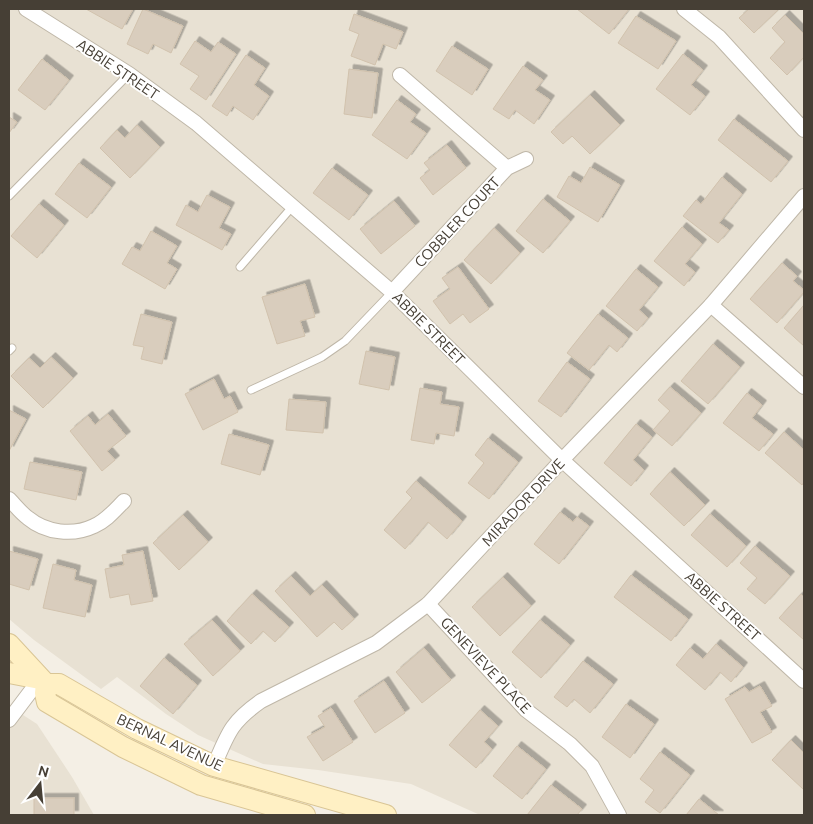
<svg xmlns="http://www.w3.org/2000/svg" width="813" height="824" font-family="Ubuntu,sans-serif">
<style>
.residential{fill:#e8e1d3}
.building{fill:#d9cdbd;stroke:#d1c2ad;filter:url(#shadow)}
.lines{fill:none;stroke-linecap:round;stroke-linejoin:round}
.service-casing{stroke:#bfb7a8;stroke-width:9}
.minor-casing{stroke:#bfb7a8;stroke-width:16}
.secondary-casing{stroke:#d9c595;stroke-width:22}
.service{stroke:#fff;stroke-width:7}
.minor{stroke:#fff;stroke-width:14}
.secondary{stroke:#fff0c4;stroke-width:20}
.labels{text-anchor:middle;dominant-baseline:central;stroke-width:4;stroke-linejoin:round;paint-order:stroke}
.street-label{font-size:15px;fill:#463f35;stroke:#fff}
</style>
<defs>
<filter id="shadow"><feDropShadow dx="4.5" dy="-4.5" stdDeviation="0" flood-color="#0004"/></filter>
</defs>
<rect width="100%" height="100%" fill="#f4efe5"/>
<g class="residential">
<polygon points="9,9 804,9 804,815 480,815 411,784 318,770 263,764 198,735 166,714 117,677 101,689 34,640 9,619"/>
<polygon points="9,706 37,724 72,777 94,815 9,815"/>
</g>
<g class="building">
<polygon points="86,9 133,9 122,29"/>
<polygon points="143,9 183,26 171,53 153,44 148,54 127,44"/>
<polygon points="577,9 629,9 609,34"/>
<polygon points="749,9 779,9 754,33 739,18"/>
<polygon points="354,14 403,32 396,49 383,44 375,65 351,56 359,34 349,30"/>
<polygon points="785,15 804,34 804,57 787,75 770,58 785,42 772,28"/>
<polygon points="636,16 676,41 658,69 618,43"/>
<polygon points="195,41 211,52 218,42 236,54 206,100 190,89 199,76 180,64"/>
<polygon points="452,46 488,69 472,95 436,71"/>
<polygon points="683,54 703,70 691,85 705,96 690,115 656,89"/>
<polygon points="246,55 265,68 254,85 269,96 253,120 233,106 227,116 212,106"/>
<polygon points="42,59 69,80 45,110 18,90"/>
<polygon points="523,66 543,80 535,90 550,100 534,124 515,110 509,119 493,109"/>
<polygon points="349,69 378,73 372,118 344,114"/>
<polygon points="590,95 620,125 590,154 572,136 563,144 551,132"/>
<polygon points="397,100 416,114 410,122 426,133 407,159 372,135"/>
<polygon points="9,117 17,122 9,133"/>
<polygon points="734,119 788,161 771,182 718,140"/>
<polygon points="137,125 160,147 130,178 100,148 117,130 125,138"/>
<polygon points="447,145 466,168 433,195 420,178 430,170 424,163"/>
<polygon points="79,163 111,187 87,218 55,194"/>
<polygon points="590,167 620,185 598,222 557,197 569,176 581,183"/>
<polygon points="332,168 368,195 349,220 313,193"/>
<polygon points="722,177 742,194 719,223 729,230 718,243 683,216 696,200 701,204"/>
<polygon points="207,195 230,207 219,228 231,234 222,250 176,225 186,205 198,212"/>
<polygon points="543,199 570,221 543,253 516,231"/>
<polygon points="394,201 415,226 381,254 360,229"/>
<polygon points="39,204 64,225 37,258 11,236"/>
<polygon points="682,227 702,244 685,264 695,272 684,286 654,261"/>
<polygon points="494,228 520,253 491,284 464,260"/>
<polygon points="151,231 177,246 167,263 177,269 165,289 122,264 132,247 140,251"/>
<polygon points="782,263 797,276 793,281 804,290 804,292 777,323 750,299"/>
<polygon points="458,267 489,309 470,323 463,314 450,324 433,301 450,289 442,278"/>
<polygon points="636,269 658,287 639,310 648,318 637,331 606,306"/>
<polygon points="305,284 315,317 300,321 305,336 277,344 262,297"/>
<polygon points="804,305 804,346 784,328"/>
<polygon points="141,314 172,322 162,364 141,359 144,347 133,345"/>
<polygon points="598,314 628,338 617,352 609,345 589,370 567,353"/>
<polygon points="713,344 740,367 708,404 681,381"/>
<polygon points="366,351 395,357 389,390 359,384"/>
<polygon points="51,357 73,378 43,408 11,376 29,358 40,368"/>
<polygon points="567,362 590,379 561,417 538,401"/>
<polygon points="214,379 224,399 230,396 238,412 203,430 185,394"/>
<polygon points="670,387 701,413 672,446 653,430 670,411 658,400"/>
<polygon points="420,388 442,392 440,404 459,407 454,436 436,433 434,444 411,440"/>
<polygon points="747,393 762,405 752,418 773,434 759,451 723,423"/>
<polygon points="289,399 326,402 323,433 286,430"/>
<polygon points="9,410 26,419 9,451"/>
<polygon points="108,414 126,436 107,451 115,460 102,471 70,431 88,416 95,425"/>
<polygon points="636,424 652,437 633,460 644,470 631,486 604,463"/>
<polygon points="784,432 804,450 804,482 802,485 765,453"/>
<polygon points="229,434 269,445 260,475 221,464"/>
<polygon points="488,438 518,462 489,499 468,483 484,463 475,455"/>
<polygon points="30,462 82,472 76,500 24,489"/>
<polygon points="670,472 705,505 684,526 650,494"/>
<polygon points="416,481 462,521 447,539 428,522 405,549 384,530 412,498 406,492"/>
<polygon points="560,512 573,522 577,517 589,526 559,564 534,544"/>
<polygon points="710,514 746,546 727,567 691,535"/>
<polygon points="183,515 208,542 179,570 153,543"/>
<polygon points="755,546 790,576 765,604 747,589 757,578 740,563"/>
<polygon points="9,551 38,559 29,590 9,584"/>
<polygon points="143,551 153,601 131,605 129,594 110,598 105,569 124,565 122,555"/>
<polygon points="53,564 76,570 74,580 92,585 85,617 43,608"/>
<polygon points="631,575 688,619 671,641 614,597"/>
<polygon points="291,576 310,596 322,585 354,619 342,630 334,622 317,637 275,591"/>
<polygon points="503,577 531,606 500,636 472,607"/>
<polygon points="252,594 289,627 275,642 263,631 251,644 227,621"/>
<polygon points="801,594 804,597 804,640 779,618"/>
<polygon points="212,620 240,651 213,676 184,644"/>
<polygon points="540,620 570,645 541,678 512,652"/>
<polygon points="716,644 743,667 731,682 720,672 705,690 676,665 690,648 703,659"/>
<polygon points="424,648 451,680 422,703 396,672"/>
<polygon points="164,658 197,685 173,714 140,686"/>
<polygon points="583,661 613,684 590,713 574,699 567,707 554,697"/>
<polygon points="384,681 405,713 375,733 354,701"/>
<polygon points="760,686 772,706 760,712 772,732 752,743 725,699 745,687 749,692"/>
<polygon points="626,704 654,724 630,758 602,737"/>
<polygon points="331,708 353,742 323,761 307,737 325,727 318,716"/>
<polygon points="480,710 498,726 484,742 492,749 476,768 449,745"/>
<polygon points="791,740 804,753 804,790 772,760"/>
<polygon points="517,746 546,769 522,799 493,776"/>
<polygon points="660,752 690,775 660,813 645,802 654,790 640,779"/>
<polygon points="551,785 582,809 577,815 527,815"/>
<rect x="34" y="798" width="40" height="17"/>
<polygon points="699,799 719,815 686,815"/>
</g>
<g class="lines">
<g class="service-casing">
<g id="service">
<polyline points="9,196 129,74"/>
<polyline points="240,267 292,207"/>
<polyline points="9,351 12,348"/>
<polyline points="251,390 322,357 345,341 392,292"/>
</g>
</g>
<g class="minor-casing">
<g id="minor">
<polyline points="26,9 129,74 196,123 392,292 562,460 804,681"/>
<polyline points="684,9 719,37 804,130"/>
<polyline points="400,75 507,168"/>
<polyline points="392,292 507,168 526,159"/>
<polyline points="711,305 804,387"/>
<path d="M9 499C15 505 21 513 28 518 46 533 73 536 94 526 106 521 115 510 124 501"/>
<polyline points="428,604 526,710 570,744 592,766 619,815"/>
<polyline points="9,720 40,679"/>
<path d="M214 766C228 733 231 722 261 701L376 643 428 604 562 460 711 305 804 196"/>
</g>
</g>
<g class="secondary-casing">
<g id="secondary">
<polyline points="9,644 46,684 59,684 137,729 214,766 386,815"/>
<polyline points="9,673 40,679"/>
<polyline points="46,684 45,693 47,702 123,747 201,785 305,815"/>
</g>
</g>
<use href="#service" class="service"/>
<use href="#minor" class="minor"/>
<use href="#secondary" class="secondary"/>
</g>
<g class="labels">
<g class="street-label">
<text transform="translate(118 69) rotate(34)">ABBIE STREET</text>
<text transform="translate(457 222) rotate(-47)">COBBLER COURT</text>
<text transform="translate(429 328) rotate(45)">ABBIE STREET</text>
<text transform="translate(523 502) rotate(-47)">MIRADOR DRIVE</text>
<text transform="translate(723 606) rotate(42)">ABBIE STREET</text>
<text transform="translate(486 665) rotate(47)">GENEVIEVE PLACE</text>
<text transform="translate(170 742) rotate(25)">BERNAL AVENUE</text>
</g>
</g>
<rect width="813" height="824" fill="none" stroke="#463f35" stroke-width="20"/>
<g transform="translate(40 784) rotate(16)" stroke="#ffffff" stroke-width="4" paint-order="stroke">
<path d="M0-4L9 19L0 12L-9 19Z" fill="#463f35"/>
<text y="-8" font-size="14" font-weight="bold" text-anchor="middle" fill="#463f35">N</text>
</g>
</svg>
